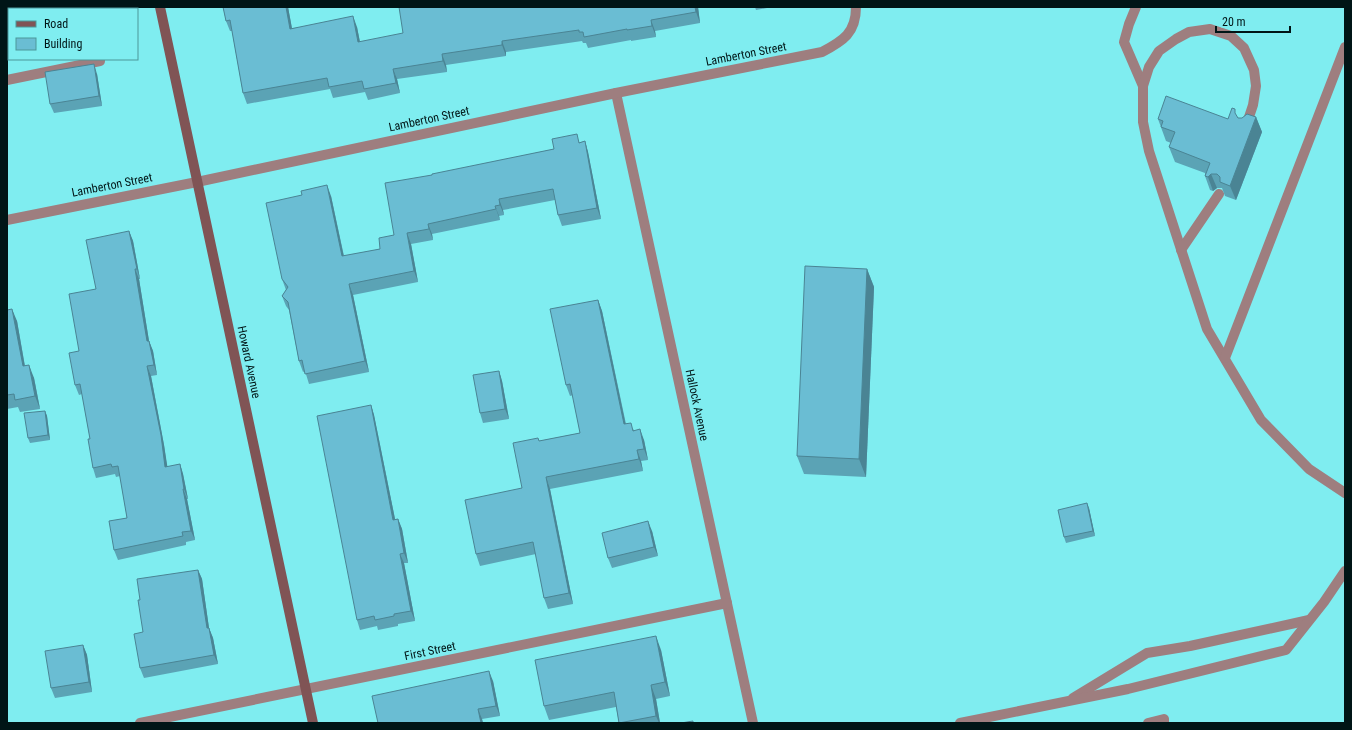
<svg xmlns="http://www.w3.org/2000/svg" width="1352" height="730" font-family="'Roboto Condensed',sans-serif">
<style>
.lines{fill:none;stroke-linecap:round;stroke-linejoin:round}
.service{stroke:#9e7e7f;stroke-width:10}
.minor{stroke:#9e7e7f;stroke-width:10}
.secondary{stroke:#805455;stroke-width:10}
.wall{fill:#5ba3b5}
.shaded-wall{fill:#4a8494}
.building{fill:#6abdd3;stroke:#4a8494}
.labels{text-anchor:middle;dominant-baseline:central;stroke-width:3;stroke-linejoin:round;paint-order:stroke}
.street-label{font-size:12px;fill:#001516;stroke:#7fedf0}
</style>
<rect width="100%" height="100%" fill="#7fedf0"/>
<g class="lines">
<g class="service">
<polyline points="1136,7 1129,24 1124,42 1143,86"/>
<polyline points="107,9 107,7"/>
<polyline points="7,80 100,61 100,59"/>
<polyline points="1246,126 1253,105 1256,86 1254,70 1244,48 1231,36 1210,29 1189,32 1176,39 1159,51 1149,67 1143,86 1143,122 1149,151 1207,329 1261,420 1309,469 1345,493"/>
<polyline points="1181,250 1219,194"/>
<polyline points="1225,358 1345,47"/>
<polyline points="1073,698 1147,653 1190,646 1309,620"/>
<polyline points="960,723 1128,689 1286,650 1324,602 1345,571"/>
<polyline points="1148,723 1164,719 1164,723"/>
</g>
<g class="minor">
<polyline points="616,93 753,723"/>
<path d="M7 220 197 182 616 93 822 52C843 41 856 33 856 7"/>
<polyline points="140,723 727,603"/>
</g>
<g class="secondary">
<polyline points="160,7 313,723"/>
<polyline points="16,9 16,7"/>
<polyline points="42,9 43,7"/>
<polyline points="7,50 9,41"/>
</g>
</g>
<g class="wall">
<polygon points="223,7 288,7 292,28 357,27 360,42 698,7 700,23 655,31 656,37 631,41 631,40 588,48 586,43 583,43 582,41 506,52 506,56 446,65 447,72 397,79 400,93 368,100 365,92 333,98 330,89 247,104 243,93 232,31 230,31 226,21"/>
<polygon points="755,7 772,7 756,10"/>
<polygon points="97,74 102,106 54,113 50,104"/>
<polygon points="1238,117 1238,118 1242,118 1256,117 1262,132 1236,200 1225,196 1222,188 1217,188 1213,191 1210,190 1205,176 1205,173 1175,162 1169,147 1171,143 1166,141 1158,119 1228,119"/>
<polygon points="585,141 588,152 601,219 562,226 558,215 555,200 503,210 504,215 499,216 500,220 432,234 433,240 411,244 418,282 353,295 369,372 309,384 305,371 303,372 299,361 289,310 286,306 282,296 286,290 282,279 331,196 344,256 380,249 394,235 432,175 554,149"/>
<polygon points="129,231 133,241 140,279 139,279 149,341 153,351 157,375 151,376 164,445 167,467 180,464 183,474 188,499 187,499 195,540 186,542 186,545 118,560 114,550 127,518 120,476 116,477 115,474 96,478 93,468 90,439 82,394 79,395 75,385 79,351 96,289"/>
<polygon points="867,269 874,287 866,477 804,474 797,456"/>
<polygon points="598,300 602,311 626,424 634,430 644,440 648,460 641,461 643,471 550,489 573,604 548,609 544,598 536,554 480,566 476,554 522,488 539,441 580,433 573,395 570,396 566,385"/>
<polygon points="7,310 17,321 25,366 34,378 40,409 20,412 18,407 7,409"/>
<polygon points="499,371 502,381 509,419 483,423 480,413"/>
<polygon points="371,405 374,415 395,519 398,519 402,529 408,563 404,563 415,621 398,624 398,626 378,630 377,626 360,630 357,620"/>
<polygon points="45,411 47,416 50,440 30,443 28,438"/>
<polygon points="1089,508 1095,536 1066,543 1064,537"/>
<polygon points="652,531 658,556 612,568 608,558"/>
<polygon points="198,570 202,579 209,628 213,638 218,664 144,678 140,668 143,632 140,600"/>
<polygon points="83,645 87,655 92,692 55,698 51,688"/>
<polygon points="661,650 670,696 656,699 660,723 619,723 616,707 549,720 544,706"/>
<polygon points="493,681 500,716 482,719 483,723 378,723"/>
</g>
<g class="shaded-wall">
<polygon points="286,7 288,7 294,40 290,29"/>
<polygon points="695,7 698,7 700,23 696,12"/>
<polygon points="353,16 357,27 362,53 358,42"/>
<polygon points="651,20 655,31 656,37 652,26"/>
<polygon points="502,41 506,52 506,56 502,45"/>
<polygon points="442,54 446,65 447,72 443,61"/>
<polygon points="94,64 97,74 102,106 99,96"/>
<polygon points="393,69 397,79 400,93 396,83"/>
<polygon points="1256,117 1262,132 1236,200 1230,186"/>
<polygon points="585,141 588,152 601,219 597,208"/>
<polygon points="1211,174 1217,188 1213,191 1208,177"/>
<polygon points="327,185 331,196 346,267 342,256"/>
<polygon points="499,199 503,210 504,215 500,205"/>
<polygon points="495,206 499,216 500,220 496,209"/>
<polygon points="428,224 432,234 433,240 429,229"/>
<polygon points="129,231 133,241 140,279 137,269"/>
<polygon points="407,233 411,244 418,282 414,271"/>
<polygon points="135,269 139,279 149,341 153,351 157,375 154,365 147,341"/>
<polygon points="867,269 874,287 866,477 859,459"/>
<polygon points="349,284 353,295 369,372 365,361"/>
<polygon points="598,300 602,311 628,436 624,424"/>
<polygon points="12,309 17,321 27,379 23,366"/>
<polygon points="29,365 34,378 40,409 35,396"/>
<polygon points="147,366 151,376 164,445 169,477 165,467"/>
<polygon points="499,371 502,381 509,419 505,409"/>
<polygon points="371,405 374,415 397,529 393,520"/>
<polygon points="45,411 47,416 50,440 48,435"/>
<polygon points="640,429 644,440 648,460 644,449"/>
<polygon points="637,450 641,461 643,471 639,459"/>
<polygon points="180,464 183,474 188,499 184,489"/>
<polygon points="546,477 550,489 573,604 569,593"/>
<polygon points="183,489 187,499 195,540 191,531"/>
<polygon points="1087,503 1089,508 1095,536 1093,531"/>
<polygon points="398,519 402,529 408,563 404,553"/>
<polygon points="648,521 652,531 658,556 654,547"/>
<polygon points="400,554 404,563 415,621 411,611"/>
<polygon points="198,570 202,579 209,628 213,638 218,664 214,655 207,628"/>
<polygon points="656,636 661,650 670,696 665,682"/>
<polygon points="83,645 87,655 92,692 89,682"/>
<polygon points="489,671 493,681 500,716 496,706"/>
<polygon points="651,685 656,699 660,723 659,723 656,716"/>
<polygon points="478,709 482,719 483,723 481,723"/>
</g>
<g class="building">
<rect x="68" y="7" width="28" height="2"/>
<polygon points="223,7 286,7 290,29 353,16 358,42 403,33 399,7 695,7 696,12 651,20 652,26 627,30 627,29 584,37 583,32 579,32 579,30 502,41 502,45 442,54 443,61 393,69 396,83 364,89 362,81 329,87 327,78 243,93 230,20 226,21"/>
<polygon points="94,64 99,96 50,104 45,72"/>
<polygon points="1166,96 1228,119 1232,108 1235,109 1235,113 1238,118 1242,118 1247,114 1256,117 1230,186 1220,182 1220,177 1217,174 1211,174 1208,177 1205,176 1210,163 1169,147 1175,132 1161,127 1163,121 1158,119"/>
<polygon points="577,134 579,143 585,141 597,208 558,215 553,189 499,199 500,205 495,206 496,209 428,224 429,229 407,233 414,271 349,284 365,361 305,374 302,360 299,361 288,302 282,296 288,287 282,279 266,203 302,195 301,191 327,185 342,256 380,249 379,238 394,235 385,183 432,175 432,174 554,149 552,139"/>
<polygon points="129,231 137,269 135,269 147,341 149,341 154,365 147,366 161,435 165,467 180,464 184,489 183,489 191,531 182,532 183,536 114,550 109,521 127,518 118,466 112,467 111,464 93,468 88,439 90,439 80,384 75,385 69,353 79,351 69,294 96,289 86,240"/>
<polygon points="805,266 867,269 859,459 797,456"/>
<polygon points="598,300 624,424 631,423 633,431 640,429 644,449 637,450 639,459 546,477 569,593 544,598 533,542 476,554 465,500 522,488 513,443 538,438 539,441 580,433 570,384 566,385 550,309"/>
<polygon points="12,309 23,366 29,365 35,396 15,400 14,394 7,395 7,310"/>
<polygon points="499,371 505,409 480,413 473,375"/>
<polygon points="371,405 393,520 398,519 404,553 400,554 411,611 394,614 394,616 375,620 374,616 357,620 317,416"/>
<polygon points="45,411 48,435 28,438 24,413"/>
<polygon points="1087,503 1093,531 1064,537 1058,510"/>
<polygon points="648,521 654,547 608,558 602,533"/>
<polygon points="198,570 207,628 209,628 214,655 140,668 134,634 143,632 138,600 140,600 137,579"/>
<polygon points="656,636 665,682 651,685 656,716 619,723 614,692 544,706 535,660"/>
<polygon points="83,645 89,682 51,688 45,651"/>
<polygon points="489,671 496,706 478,709 481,723 378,723 372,696"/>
<polygon points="693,721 693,723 681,723"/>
</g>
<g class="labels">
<g class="street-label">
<text transform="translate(746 54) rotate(-11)">Lamberton Street</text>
<text transform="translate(429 119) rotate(-12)">Lamberton Street</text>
<text transform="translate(112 185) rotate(-11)">Lamberton Street</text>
<text transform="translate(249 362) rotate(78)">Howard Avenue</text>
<text transform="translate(697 405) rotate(78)">Hallock Avenue</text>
<text transform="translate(430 651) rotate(-12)">First Street</text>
</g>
</g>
<rect width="1352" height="730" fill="none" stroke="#001516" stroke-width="16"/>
<rect x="8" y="8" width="130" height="52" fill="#7fedf0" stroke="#4c9799"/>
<rect x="16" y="21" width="20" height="6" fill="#805455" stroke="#4c9799"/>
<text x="44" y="28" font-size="12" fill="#001516">Road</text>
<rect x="16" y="38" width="20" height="12" fill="#6abdd3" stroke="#4c9799"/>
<text x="44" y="48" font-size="12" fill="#001516">Building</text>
<path d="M1216 26v6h74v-6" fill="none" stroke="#001516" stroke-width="2"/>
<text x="1222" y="26" font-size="12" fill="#001516" stroke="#7fedf0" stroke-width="3" paint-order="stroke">20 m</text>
</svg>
